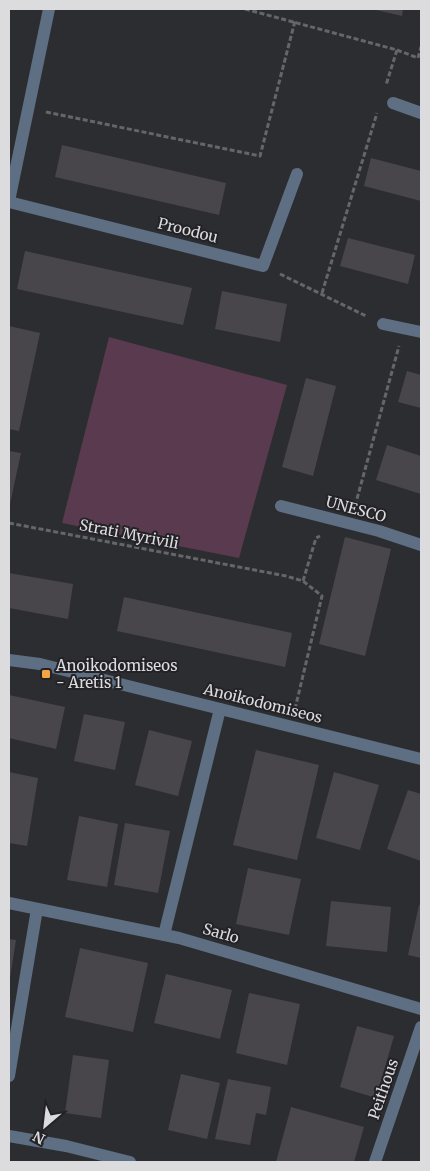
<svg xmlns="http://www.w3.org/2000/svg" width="430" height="1171" font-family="Merriweather,serif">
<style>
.green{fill:#593a4f}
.building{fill:#48464a}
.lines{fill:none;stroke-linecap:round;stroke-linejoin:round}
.path{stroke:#65666a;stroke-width:3;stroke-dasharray:5 2.5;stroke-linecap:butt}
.minor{stroke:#5e6e83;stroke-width:12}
.poi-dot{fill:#f5a345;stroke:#232327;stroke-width:2}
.labels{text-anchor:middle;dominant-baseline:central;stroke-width:4;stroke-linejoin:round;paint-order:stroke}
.street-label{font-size:15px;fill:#dcdcdf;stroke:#232327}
.poi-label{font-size:15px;fill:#dcdcdf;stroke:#232327;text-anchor:start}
</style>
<rect width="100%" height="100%" fill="#2c2d31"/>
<polygon class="green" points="109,337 287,385 239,558 62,523"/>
<g class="building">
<polygon points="372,9 403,9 402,16"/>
<polygon points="62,145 226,183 219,215 55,177"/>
<polygon points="371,158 421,171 421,201 364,186"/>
<polygon points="348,238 415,255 408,284 340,266"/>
<polygon points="25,251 192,288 183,325 17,289"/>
<polygon points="222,291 287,304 280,342 215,329"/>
<polygon points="9,326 40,333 19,431 9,429"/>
<polygon points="407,371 421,375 421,408 398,402"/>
<polygon points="306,378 336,386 313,476 282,467"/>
<polygon points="387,445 421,456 421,494 376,480"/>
<polygon points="9,451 21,453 10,504 9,504"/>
<polygon points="345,537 391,549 365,656 319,644"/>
<polygon points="9,573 73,584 68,619 9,608"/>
<polygon points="124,597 292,633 285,667 117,631"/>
<polygon points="9,695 65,707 56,749 9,738"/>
<polygon points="84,714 125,722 115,770 74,761"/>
<polygon points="149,730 192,741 178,796 135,785"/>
<polygon points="256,750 319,765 297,860 233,845"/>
<polygon points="9,772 38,778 27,846 9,843"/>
<polygon points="334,772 379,785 360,850 316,838"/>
<polygon points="408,790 421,794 421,861 387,849"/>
<polygon points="79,816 118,824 107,887 67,880"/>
<polygon points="125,823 170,831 158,893 114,885"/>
<polygon points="248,868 301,879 289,935 236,924"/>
<polygon points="331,901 391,907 387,952 326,946"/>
<polygon points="419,905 421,905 421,958 408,955"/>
<polygon points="9,939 16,940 10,978 9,978"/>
<polygon points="80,948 148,963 133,1032 65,1017"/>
<polygon points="166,974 232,990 220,1039 154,1023"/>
<polygon points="249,993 300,1004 287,1065 236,1053"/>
<polygon points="357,1026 394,1036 376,1098 340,1087"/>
<polygon points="73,1055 109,1060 101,1118 65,1113"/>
<polygon points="181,1074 220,1083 207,1139 168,1130"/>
<polygon points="228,1079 271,1087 266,1115 256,1113 250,1145 215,1139"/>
<polygon points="291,1107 364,1127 354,1162 276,1162"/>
</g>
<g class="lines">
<g class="path">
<polyline points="245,9 397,50 386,85"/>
<polyline points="397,50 418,58 421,47"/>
<polyline points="46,112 260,156 295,21"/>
<polyline points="280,274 366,316"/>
<polyline points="322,293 377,113"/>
<polyline points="355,506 399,346"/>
<polyline points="9,523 286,576 303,581 316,538 320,536"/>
<polyline points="295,709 322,596 303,581"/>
</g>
<g class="minor">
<polyline points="393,103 421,113"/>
<polyline points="9,201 49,9"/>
<polyline points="9,202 263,266 297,174"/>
<polyline points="383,324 421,332"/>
<polyline points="281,506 379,531 421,545"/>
<polyline points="9,660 40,664 421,759"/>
<polyline points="9,903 179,938 421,1009"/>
<polyline points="164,935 220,709"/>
<polyline points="9,1076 37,909"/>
<polyline points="9,1136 66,1146 130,1162"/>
<polyline points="375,1162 421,1027"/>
</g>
</g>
<rect class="poi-dot" x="41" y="669" width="10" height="10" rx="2.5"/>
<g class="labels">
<g class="street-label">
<text transform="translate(188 230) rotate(14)">Proodou</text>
<text transform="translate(356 509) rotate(15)">UNESCO</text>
<text transform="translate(129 534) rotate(11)">Strati Myrivili</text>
<text transform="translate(263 703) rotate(14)">Anoikodomiseos</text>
<text transform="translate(221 933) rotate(16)">Sarlo</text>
<text transform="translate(383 1089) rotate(-71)">Peithous</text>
</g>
<g class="poi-label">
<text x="56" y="665">Anoikodomiseos<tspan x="56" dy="17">- Aretis 1</tspan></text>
</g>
</g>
<rect width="430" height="1171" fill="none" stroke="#dcdcdf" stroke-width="20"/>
<g transform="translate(45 1126) rotate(208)" stroke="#232327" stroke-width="4" paint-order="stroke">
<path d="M0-4L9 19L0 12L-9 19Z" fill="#dcdcdf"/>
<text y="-8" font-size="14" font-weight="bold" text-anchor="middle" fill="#dcdcdf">N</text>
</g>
</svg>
